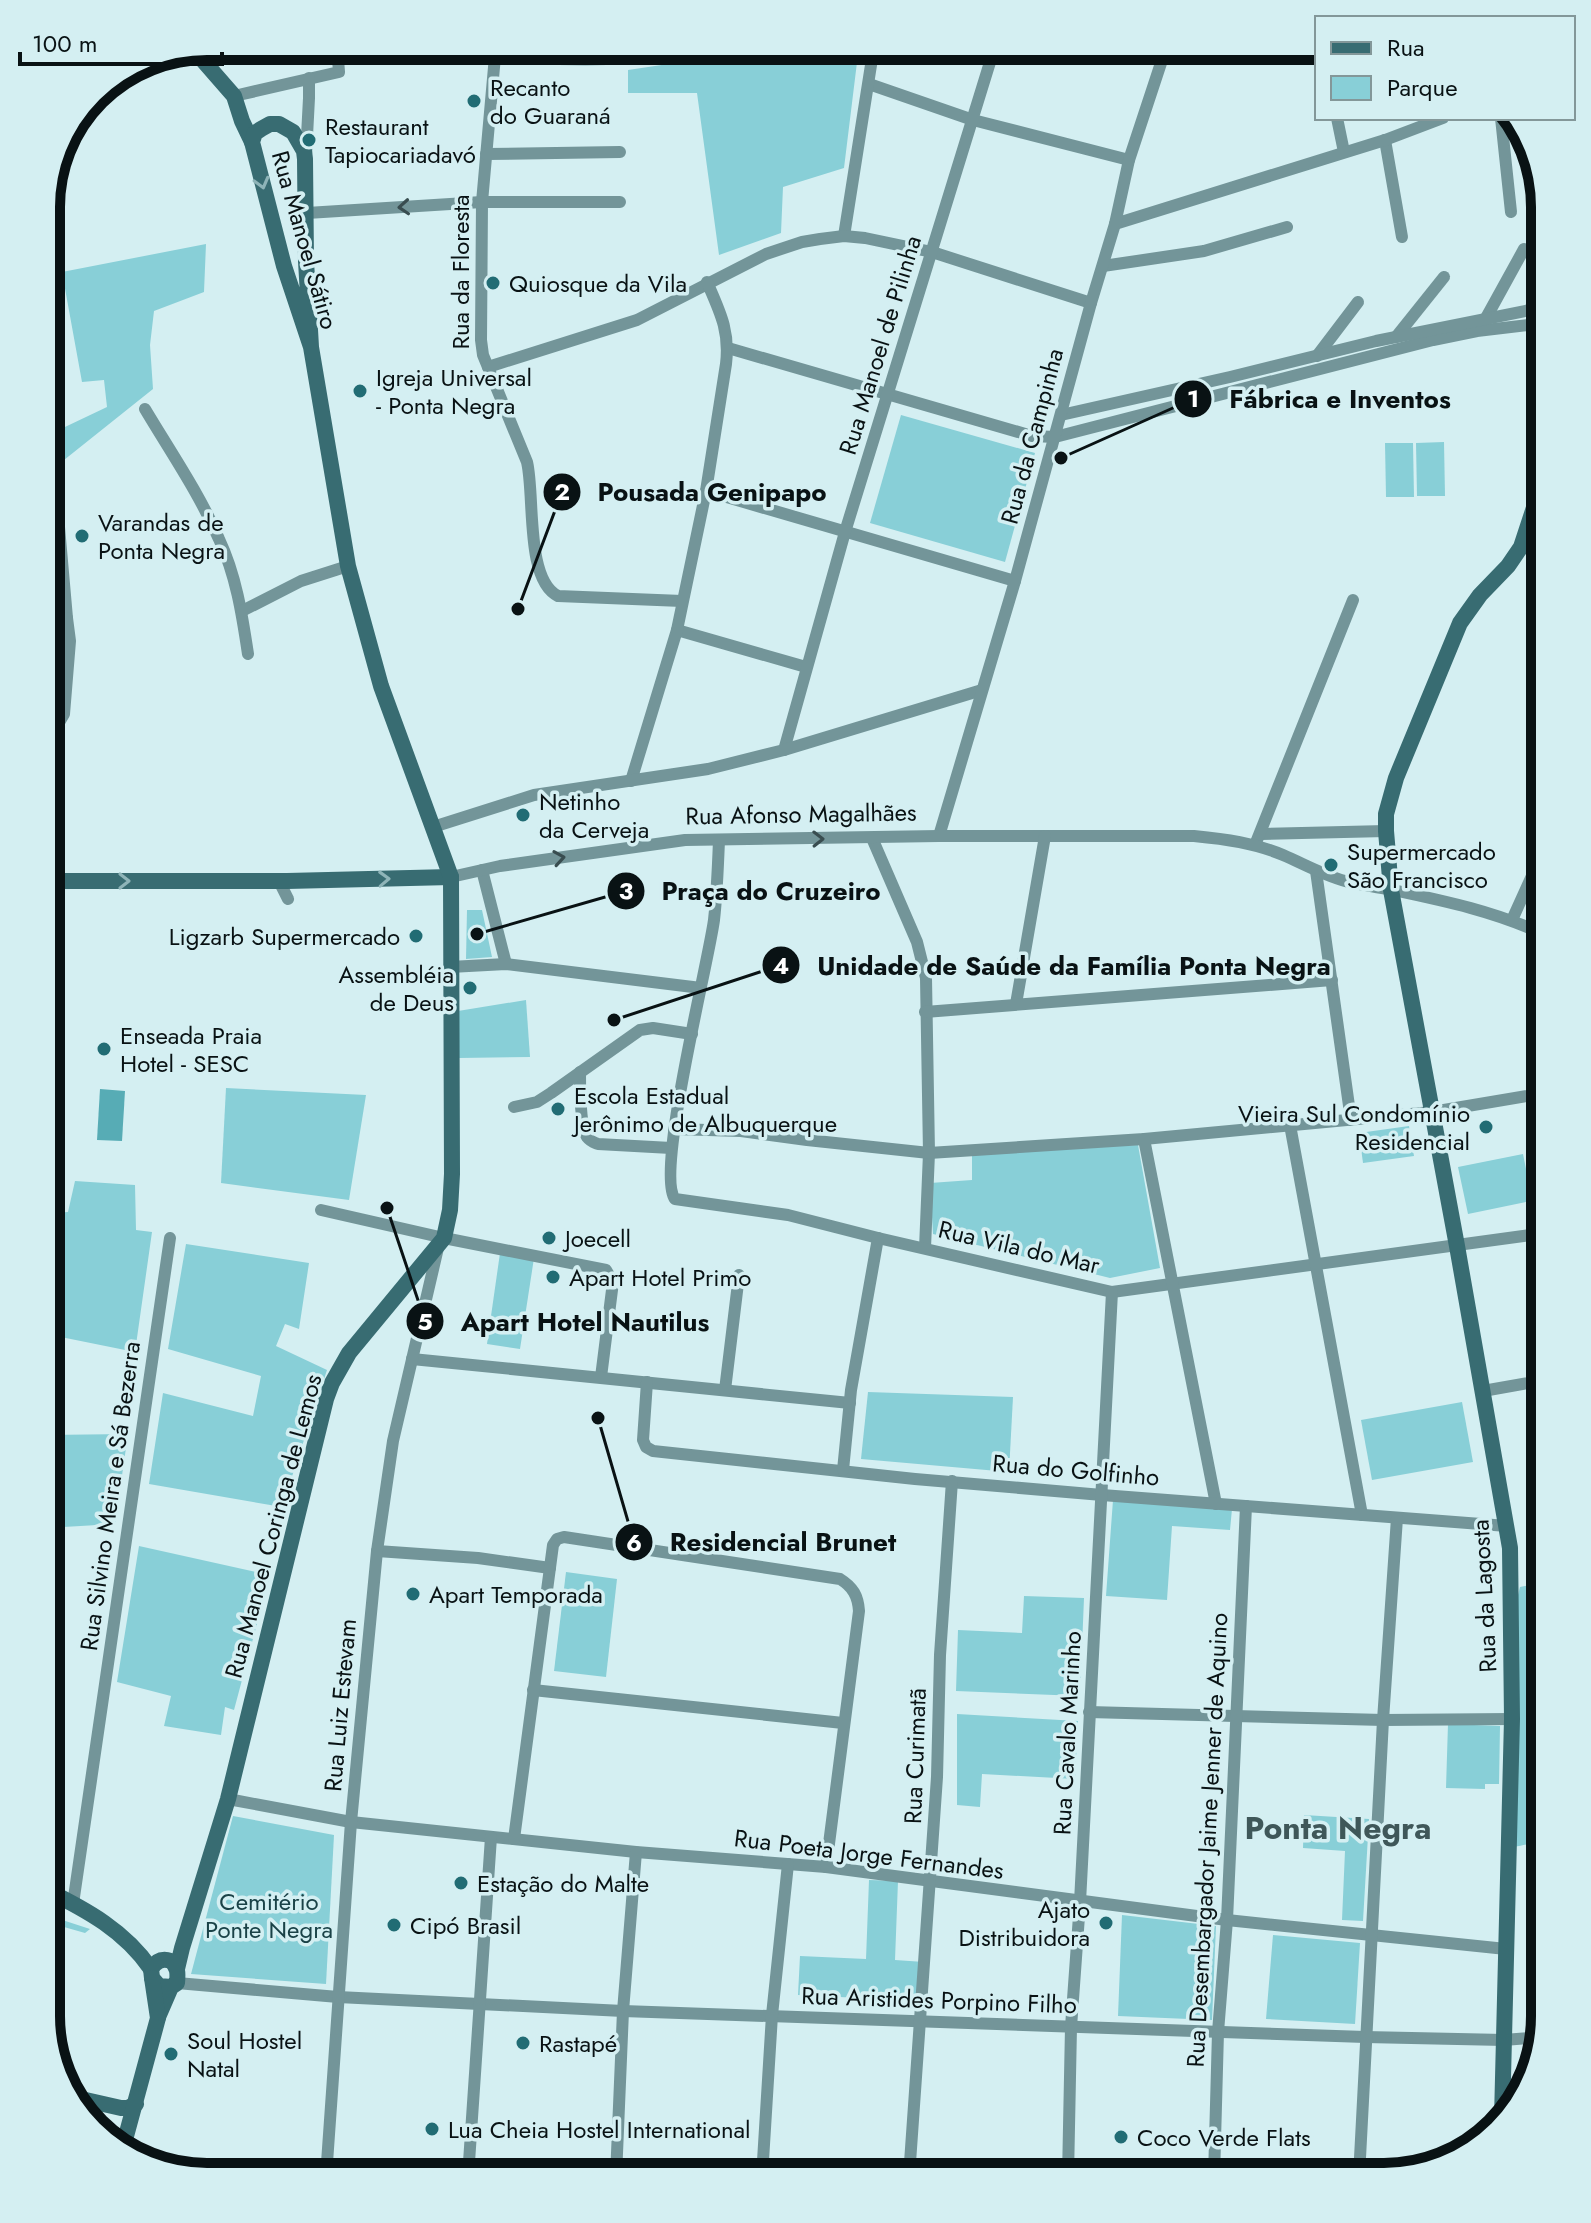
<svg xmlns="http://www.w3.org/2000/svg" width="1591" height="2223" font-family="Jost,sans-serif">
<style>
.green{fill:#88cfd7}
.water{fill:#57acb5}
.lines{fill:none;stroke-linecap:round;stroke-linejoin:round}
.street{stroke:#739599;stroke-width:12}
.secondary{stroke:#386c72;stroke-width:16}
.oneway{stroke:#8eb4b8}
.oneway2{stroke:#394d50}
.poi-dot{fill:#216c74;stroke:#d4eff2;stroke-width:3}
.labels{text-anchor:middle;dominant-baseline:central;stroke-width:7;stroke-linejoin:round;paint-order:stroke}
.poi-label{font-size:24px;fill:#091214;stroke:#d4eff2;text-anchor:start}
.street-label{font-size:24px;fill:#091214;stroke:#d4eff2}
.park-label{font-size:24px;fill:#1a4247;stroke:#d4eff2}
.district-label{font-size:32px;font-weight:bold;fill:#3f5759;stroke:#d4eff2}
.rim{fill:none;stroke:#091214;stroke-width:10}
.leader{fill:none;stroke:#091214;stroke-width:3}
.callout-dot{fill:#091214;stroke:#d4eff2;stroke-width:3}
.mark-label{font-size:24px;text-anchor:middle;font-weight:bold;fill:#fff}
.callout-label{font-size:26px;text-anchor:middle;font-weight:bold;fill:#091214;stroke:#d4eff2;stroke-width:7;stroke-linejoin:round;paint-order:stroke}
</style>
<rect width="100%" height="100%" fill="#d4eff2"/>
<g class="green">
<polygon points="790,46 859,46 844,168 783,187 781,233 719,255 697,93 628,93 628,70"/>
<polygon points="206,244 204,292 154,311 150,345 153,389 59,464 46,442 46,436 107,407 104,380 82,382 62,272"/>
<polygon points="901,415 1035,453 1005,562 870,523"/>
<polygon points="1444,442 1445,496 1417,496 1416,443"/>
<polygon points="1385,443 1413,443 1414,497 1386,497"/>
<path d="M52 648 58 650C64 671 56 699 49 718L46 719V649Z"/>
<polygon points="467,910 482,910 492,957 466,959"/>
<polygon points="526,1000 530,1057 459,1058 458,1011"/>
<polygon points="226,1088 366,1095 349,1200 221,1183"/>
<polygon points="1409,1126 1414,1156 1363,1163 1359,1133"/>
<polygon points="1138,1145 1160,1268 1110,1278 933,1234 930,1183 972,1180 972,1152"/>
<polygon points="1523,1154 1527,1174 1545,1170 1545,1198 1468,1214 1458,1167"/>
<polygon points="75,1181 135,1185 136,1230 152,1232 135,1352 46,1334 46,1277 50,1213 68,1212"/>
<polygon points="186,1244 309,1263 299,1329 285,1324 276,1346 327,1370 282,1507 149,1484 163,1393 253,1416 261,1376 168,1349"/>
<polygon points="500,1253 534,1258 520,1349 487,1344"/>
<polygon points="868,1392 1013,1397 1009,1472 861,1459"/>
<polygon points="1462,1402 1473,1462 1372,1480 1361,1420"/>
<polygon points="128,1434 115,1524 46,1528 46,1435"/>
<polygon points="1113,1500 1232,1509 1230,1530 1172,1526 1167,1600 1106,1596"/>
<polygon points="139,1546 270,1575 234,1710 225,1707 221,1735 164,1726 171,1696 117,1682"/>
<polygon points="566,1572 617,1579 606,1677 554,1671"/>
<path d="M1545 1582V1811H1543C1542 1839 1543 1842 1514 1847L1518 1595 1520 1587Z"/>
<polygon points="1024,1596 1084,1598 1080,1696 956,1691 958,1630 1022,1633"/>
<polygon points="957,1714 1078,1721 1075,1779 982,1774 980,1807 957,1805"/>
<polygon points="1448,1724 1500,1726 1499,1784 1485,1784 1485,1789 1446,1788"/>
<polygon points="1304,1815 1369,1819 1363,1921 1342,1920 1345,1851 1303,1848"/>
<polygon points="233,1816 334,1835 326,1984 191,1974"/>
<polygon points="869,1880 898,1881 895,1960 924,1962 922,2001 798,1995 800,1956 866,1959"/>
<polygon points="47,1915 90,1929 85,1933 64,1927 49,1985 46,1984"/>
<polygon points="1122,1915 1216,1926 1212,2020 1118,2016"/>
<polygon points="1273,1935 1360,1943 1355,2024 1266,2019"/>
</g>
<polygon class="water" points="100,1089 125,1091 122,1141 97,1140"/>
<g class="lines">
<g class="street">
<path d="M495 56 482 202 481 340 483 355 527 462C535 495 525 580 558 596L682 601"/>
<polyline points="869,84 973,120 1129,160"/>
<polyline points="234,96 339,72 337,46"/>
<polyline points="1337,118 1344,152"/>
<polyline points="1501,118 1511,212"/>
<polyline points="1385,140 1402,237"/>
<polyline points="486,154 620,152"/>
<polyline points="306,155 309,98 309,78"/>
<polyline points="307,213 482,202 620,202"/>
<polyline points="1115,224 1385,140 1443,118"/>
<polyline points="844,236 874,46"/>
<polyline points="1103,266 1204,251 1287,227"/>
<polyline points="1486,318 1524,249"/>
<polyline points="1396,337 1444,277"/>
<polyline points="728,348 1032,436 1055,437 1433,340 1477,331 1545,323"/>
<polyline points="1317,356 1358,302"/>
<polyline points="488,367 637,320 766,254 802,242 820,239 844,236 865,238 932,252 1091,303"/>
<path d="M145 409C170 451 199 493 219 539 236 575 242 614 248 654"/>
<polyline points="1061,415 1230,377 1376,341 1545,307"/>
<polyline points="706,491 1015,581"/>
<polyline points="242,611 301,581 348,566"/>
<polyline points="677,630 806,667"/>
<polyline points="46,641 54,636 67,618 59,527 46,487"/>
<polyline points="46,735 57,726 64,714 70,641 67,618"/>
<polyline points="784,750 845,532 995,46"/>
<path d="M631 781 677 630 706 491 726 364C730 331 720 312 707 282"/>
<polyline points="433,827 534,795 708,769 784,750 982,690"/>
<polyline points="1261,834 1386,831"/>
<polyline points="939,836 1015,581 1091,303 1115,224 1129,160 1162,60 1164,46"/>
<polyline points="872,838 917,942 926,978 929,1153 925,1248"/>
<path d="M719 840C718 866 717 893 714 920 708 965 655 1174 675 1199L788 1215 878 1238 1112 1292 1545 1233"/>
<polyline points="1255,845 1353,600"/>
<polyline points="482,870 506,964"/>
<polyline points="1316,871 1351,1120"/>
<path d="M451 877 500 866 685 840 939 836H1194C1225 839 1255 843 1283 855 1304 864 1323 875 1345 881 1361 885 1377 887 1393 890 1445 901 1497 912 1545 935"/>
<polyline points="279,881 288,899"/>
<polyline points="1512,920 1545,847"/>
<polyline points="1541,932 1545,953"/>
<polyline points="450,967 506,964 701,988"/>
<polyline points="1016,1004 1045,836"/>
<polyline points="925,1012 1332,980"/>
<path d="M580 1072C580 1085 580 1127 587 1137 591 1142 593 1142 598 1144L671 1148"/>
<polyline points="514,1107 537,1102 551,1093 640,1030 653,1028 692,1034"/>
<polyline points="1290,1125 1362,1515"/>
<polyline points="674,1129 741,1131 807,1140 929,1153 1144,1139 1432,1112 1545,1093"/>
<polyline points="1144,1139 1216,1504"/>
<polyline points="321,1210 444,1238 606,1270 613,1282 601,1377"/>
<polyline points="412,1359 850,1403"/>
<polyline points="647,1382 643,1440 646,1447 653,1451 915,1479 1102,1495 1507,1526"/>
<polyline points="725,1390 739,1275"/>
<polyline points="1483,1391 1545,1380"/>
<polyline points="843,1470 851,1390 878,1238"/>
<polyline points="377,1551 478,1558 550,1568"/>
<polyline points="533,1690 843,1723"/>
<polyline points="1089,1712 1383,1720 1512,1719"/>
<polyline points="228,1799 351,1822 636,1852 826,1867 1227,1920 1506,1949"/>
<path d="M514 1839 553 1545 557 1539 564 1537 840 1579C853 1587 858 1596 859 1611L826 1867"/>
<polyline points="73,1904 170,1238"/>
<polyline points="177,1983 338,1997 623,2011 1365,2037 1504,2040 1540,2037"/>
<polyline points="190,2175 236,2177"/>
<polyline points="326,2177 351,1822 377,1551 393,1441 438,1248"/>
<polyline points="468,2177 491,1837"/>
<polyline points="616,2177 623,2011 636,1852"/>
<polyline points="762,2177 772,2015 788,1864"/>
<polyline points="909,2177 937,1777 940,1655 952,1481"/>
<polyline points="1068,2177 1071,2027 1080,1902 1112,1292"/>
<polyline points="1214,2177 1218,2032 1227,1920 1246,1506"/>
<polyline points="1359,2177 1383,1720 1397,1518"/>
</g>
<g class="secondary">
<path d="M495 46V56C572 57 648 61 723 46"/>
<polyline points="193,49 234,96 242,121 252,142"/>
<polyline points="46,881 287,881 451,877"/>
<polyline points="46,1088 49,1053 46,994"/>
<path d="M46 1890C87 1910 125 1931 151 1969"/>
<polyline points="177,1969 182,1948 228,1799 326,1399 332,1383 349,1353 444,1238 450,1210 452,1174 451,877 381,686 348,566 311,347 284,266 252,142 255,133 261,129 270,124 279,124 293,132 304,151 305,159 306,261 311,347"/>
<path d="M158 2017 171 1987 177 1983C178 1973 178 1967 171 1961 162 1958 156 1961 151 1969L152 1978 159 1986 171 1987"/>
<polyline points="68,2096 121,2108 128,2108 136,2104"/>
<polyline points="70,2097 93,2122"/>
<polyline points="1502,2118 1512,1719 1510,1548 1457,1246 1391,890 1386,831 1386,814 1396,778 1460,623 1480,595 1508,566 1521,547 1545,474"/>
<polyline points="122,2151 158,2018 152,1978"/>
</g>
</g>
<defs><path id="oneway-chevron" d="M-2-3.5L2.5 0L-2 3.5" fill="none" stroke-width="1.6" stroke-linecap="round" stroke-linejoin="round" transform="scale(2)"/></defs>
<g class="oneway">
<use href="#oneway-chevron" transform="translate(262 183) rotate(75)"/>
<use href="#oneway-chevron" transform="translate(384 879) rotate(-2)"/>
<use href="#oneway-chevron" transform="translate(124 881)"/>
</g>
<g class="oneway2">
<use href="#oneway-chevron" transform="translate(404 207) rotate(176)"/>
<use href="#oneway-chevron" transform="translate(818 839) rotate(-1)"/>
<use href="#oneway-chevron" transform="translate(559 858) rotate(-9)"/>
</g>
<g class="poi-dot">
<circle cx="474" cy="101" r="8"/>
<circle cx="309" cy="140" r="8"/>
<circle cx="493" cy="283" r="8"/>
<circle cx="360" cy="391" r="8"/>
<circle cx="82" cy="536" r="8"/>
<circle cx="523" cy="815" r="8"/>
<circle cx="1331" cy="865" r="8"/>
<circle cx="416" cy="936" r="8"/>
<circle cx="470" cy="988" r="8"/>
<circle cx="104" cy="1049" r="8"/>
<circle cx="558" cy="1109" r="8"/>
<circle cx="1486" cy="1127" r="8"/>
<circle cx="549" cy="1238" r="8"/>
<circle cx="553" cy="1277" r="8"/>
<circle cx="413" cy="1594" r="8"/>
<circle cx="461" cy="1883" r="8"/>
<circle cx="1106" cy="1923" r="8"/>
<circle cx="394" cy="1925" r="8"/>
<circle cx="523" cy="2043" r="8"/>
<circle cx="171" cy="2054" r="8"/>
<circle cx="432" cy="2129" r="8"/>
<circle cx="1121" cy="2137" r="8"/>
</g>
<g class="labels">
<g class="poi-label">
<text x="490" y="87">Recanto<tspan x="490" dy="28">do Guaraná</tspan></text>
<text x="325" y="126">Restaurant<tspan x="325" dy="28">Tapiocariadavó</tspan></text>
<text x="509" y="283">Quiosque da Vila</text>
<text x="376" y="377">Igreja Universal<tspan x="376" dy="28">- Ponta Negra</tspan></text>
<text x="98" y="522">Varandas de<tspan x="98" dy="28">Ponta Negra</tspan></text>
<text x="539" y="801">Netinho<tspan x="539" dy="28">da Cerveja</tspan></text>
<text x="1347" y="851">Supermercado<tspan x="1347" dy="28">São Francisco</tspan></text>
<text x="400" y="936" text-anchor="end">Ligzarb Supermercado</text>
<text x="454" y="974" text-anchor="end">Assembléia<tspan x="454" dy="28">de Deus</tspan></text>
<text x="120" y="1035">Enseada Praia<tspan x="120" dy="28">Hotel - SESC</tspan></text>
<text x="574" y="1095">Escola Estadual<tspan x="574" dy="28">Jerônimo de Albuquerque</tspan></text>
<text x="1470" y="1113" text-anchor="end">Vieira Sul Condomínio<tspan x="1470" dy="28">Residencial</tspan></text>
<text x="565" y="1238">Joecell</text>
<text x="569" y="1277">Apart Hotel Primo</text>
<text x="429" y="1594">Apart Temporada</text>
<text x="477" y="1883">Estação do Malte</text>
<text x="1090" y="1909" text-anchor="end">Ajato<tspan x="1090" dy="28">Distribuidora</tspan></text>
<text x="410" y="1925">Cipó Brasil</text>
<text x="187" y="2040">Soul Hostel<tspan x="187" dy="28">Natal</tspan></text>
<text x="539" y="2043">Rastapé</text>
<text x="448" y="2129">Lua Cheia Hostel International</text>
<text x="1137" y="2137">Coco Verde Flats</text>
</g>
<g class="street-label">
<text transform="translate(305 240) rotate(74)">Rua Manoel Sátiro</text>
<text transform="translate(460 272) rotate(-90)">Rua da Floresta</text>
<text transform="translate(880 345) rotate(-73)">Rua Manoel de Pilinha</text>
<text transform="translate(1032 436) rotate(-75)">Rua da Campinha</text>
<text transform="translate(801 814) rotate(-1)">Rua Afonso Magalhães</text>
<text transform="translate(1019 1247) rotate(13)">Rua Vila do Mar</text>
<text transform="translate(1076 1470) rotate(5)">Rua do Golfinho</text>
<text transform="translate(110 1496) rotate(-82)">Rua Silvino Meira e Sá Bezerra</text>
<text transform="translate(273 1526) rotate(-75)">Rua Manoel Coringa de Lemos</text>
<text transform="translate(1484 1596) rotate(-93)">Rua da Lagosta</text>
<text transform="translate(340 1705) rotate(-85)">Rua Luiz Estevam</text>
<text transform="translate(1067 1733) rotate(-87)">Rua Cavalo Marinho</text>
<text transform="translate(915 1756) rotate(-88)">Rua Curimatã</text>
<text transform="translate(1207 1840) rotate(-87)">Rua Desembargador Jaime Jenner de Aquino</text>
<text transform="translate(869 1854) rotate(7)">Rua Poeta Jorge Fernandes</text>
<text transform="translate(939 2000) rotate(2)">Rua Aristides Porpino Filho</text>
</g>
<g class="park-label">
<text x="269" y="1901">Cemitério<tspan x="269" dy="28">Ponte Negra</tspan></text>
</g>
<g class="district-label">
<text x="1338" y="1828">Ponta Negra</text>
</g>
</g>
<path d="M0 0H1591V2223H0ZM207 60H1384A147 147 0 0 1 1531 207V2016A147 147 0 0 1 1384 2163H207A147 147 0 0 1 60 2016V207A147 147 0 0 1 207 60Z" fill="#d4eff2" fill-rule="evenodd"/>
<path class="rim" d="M207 60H1384A147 147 0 0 1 1531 207V2016A147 147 0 0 1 1384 2163H207A147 147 0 0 1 60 2016V207A147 147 0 0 1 207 60Z"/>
<path class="leader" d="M1061 458L1193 399M518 609L562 492M477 934L626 891M614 1020L781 965M387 1208L425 1321M598 1418L634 1542"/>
<g class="callout-dot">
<circle cx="1061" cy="458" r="8"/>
<circle cx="518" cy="609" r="8"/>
<circle cx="477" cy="934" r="8"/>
<circle cx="614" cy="1020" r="8"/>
<circle cx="387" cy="1208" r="8"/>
<circle cx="598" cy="1418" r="8"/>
<circle cx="1193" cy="399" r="20"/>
<circle cx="562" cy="492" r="20"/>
<circle cx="626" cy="891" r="20"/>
<circle cx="781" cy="965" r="20"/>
<circle cx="425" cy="1321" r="20"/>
<circle cx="634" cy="1542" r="20"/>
</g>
<g class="mark-label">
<text x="1193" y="407">1</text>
<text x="562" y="500">2</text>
<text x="626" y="899">3</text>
<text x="781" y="974">4</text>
<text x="425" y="1330">5</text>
<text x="634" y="1551">6</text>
</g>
<g class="callout-label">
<text x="1340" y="408">Fábrica e Inventos</text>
<text x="712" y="501">Pousada Genipapo</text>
<text x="771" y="900">Praça do Cruzeiro</text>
<text x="1074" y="975">Unidade de Saúde da Família Ponta Negra</text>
<text x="585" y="1331">Apart Hotel Nautilus</text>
<text x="783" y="1551">Residencial Brunet</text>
</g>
<rect x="1315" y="16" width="260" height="104" fill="#d4eff2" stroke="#839799" stroke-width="2"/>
<rect x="1331" y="42" width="40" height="12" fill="#386c72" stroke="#839799" stroke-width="2"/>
<text x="1387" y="56" font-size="24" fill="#091214">Rua</text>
<rect x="1331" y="76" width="40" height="24" fill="#88cfd7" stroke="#839799" stroke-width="2"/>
<text x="1387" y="96" font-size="24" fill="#091214">Parque</text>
<path d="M20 52v12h202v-12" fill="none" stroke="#091214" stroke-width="4"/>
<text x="32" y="52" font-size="24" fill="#091214" stroke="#d4eff2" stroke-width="6" paint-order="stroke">100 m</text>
</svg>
